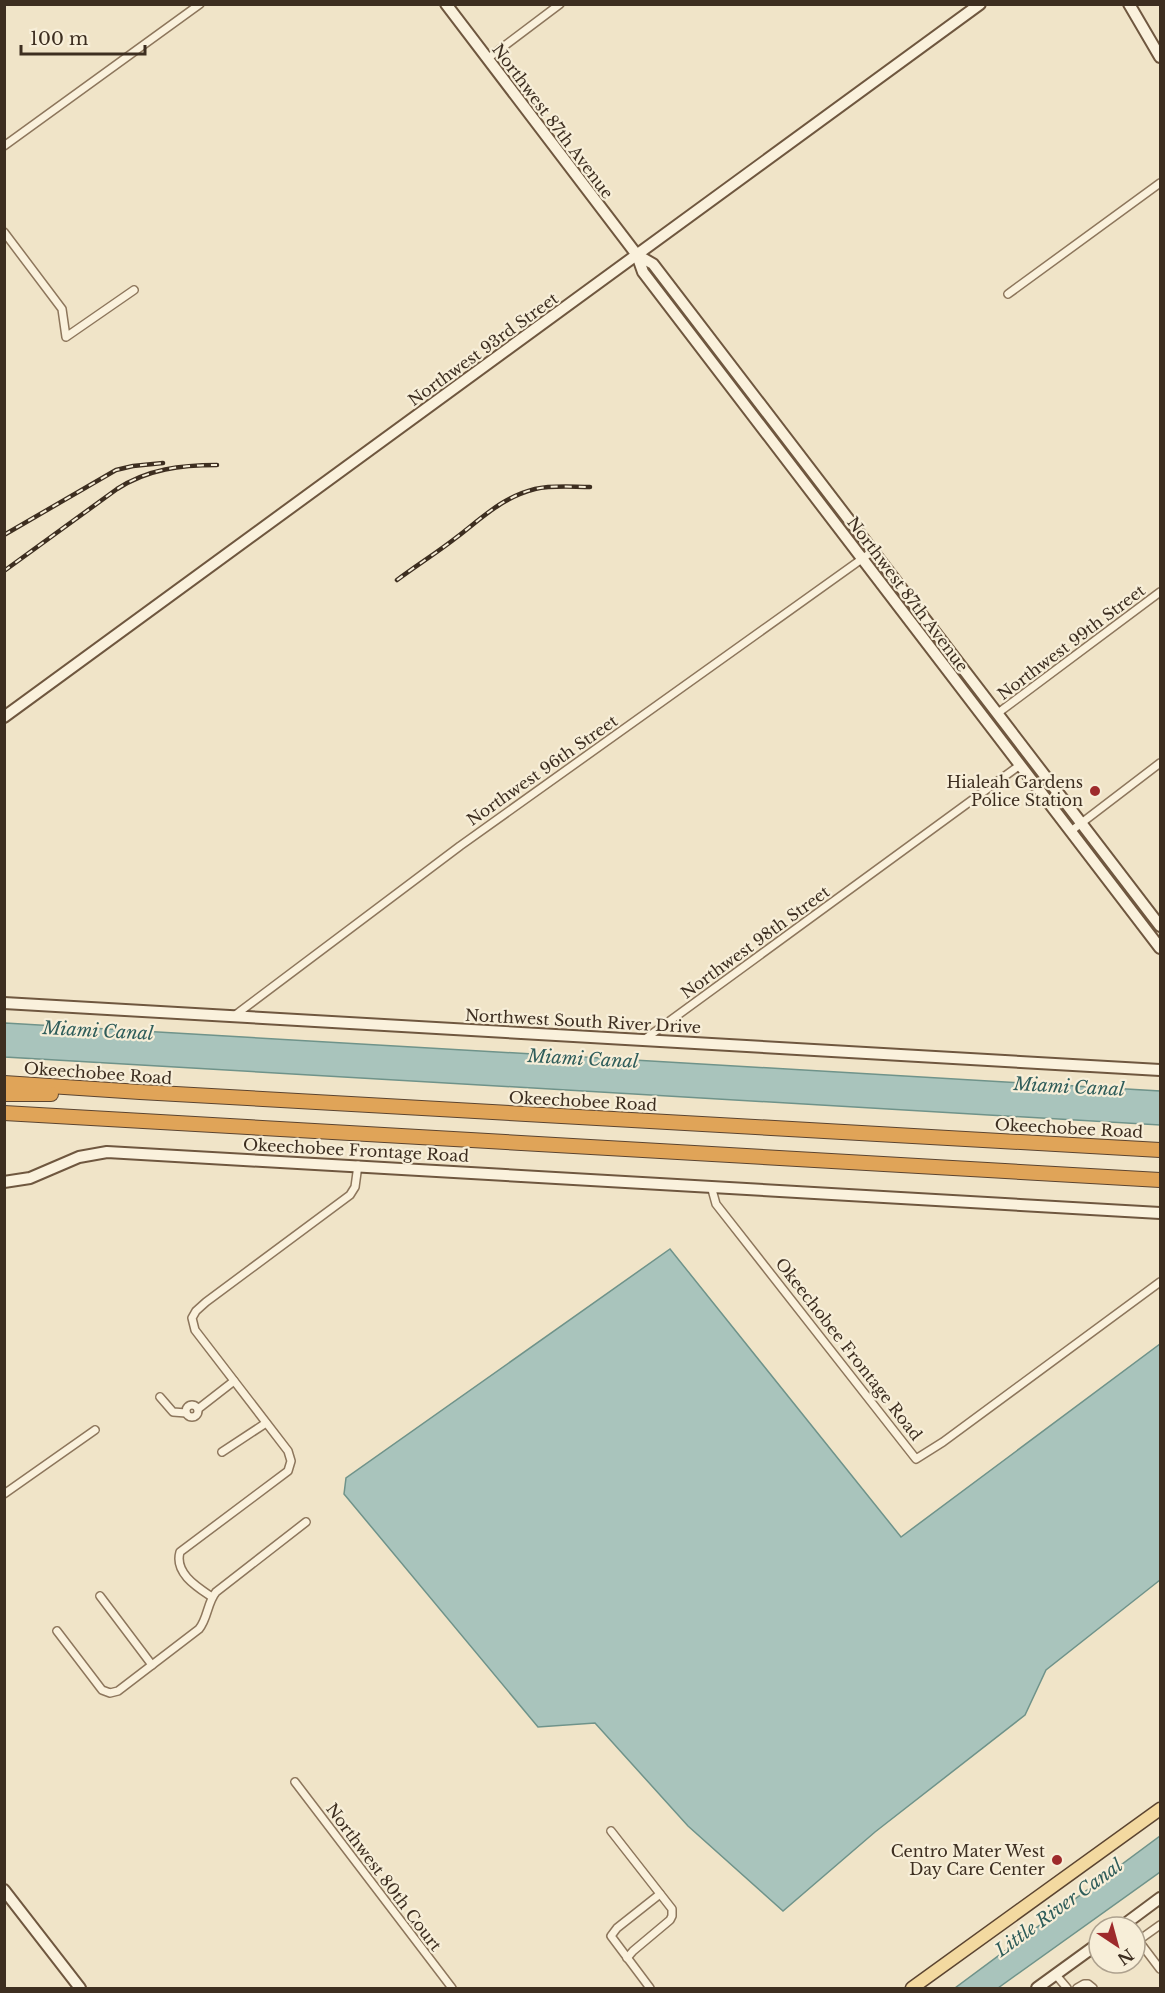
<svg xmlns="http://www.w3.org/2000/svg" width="1165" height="1993" font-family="'Libre Baskerville',serif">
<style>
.water{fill:#a9c4bc;stroke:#6f938a;stroke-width:1.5}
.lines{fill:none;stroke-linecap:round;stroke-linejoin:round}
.street-casing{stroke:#8d765c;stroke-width:10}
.secondary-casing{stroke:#6f573f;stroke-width:14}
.primary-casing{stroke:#5b4430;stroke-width:15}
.highway-casing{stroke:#5b4430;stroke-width:16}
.street{stroke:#faf1dc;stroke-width:7}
.secondary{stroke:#faf1dc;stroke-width:10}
.primary{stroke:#f3d9a0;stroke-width:12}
.highway{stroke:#e0a458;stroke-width:14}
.rail-casing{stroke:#3d2e20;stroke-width:4.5}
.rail{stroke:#f7eed8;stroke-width:2;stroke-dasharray:7;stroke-linecap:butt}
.poi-dot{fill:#9e2a2b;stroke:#f7eed8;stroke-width:2}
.labels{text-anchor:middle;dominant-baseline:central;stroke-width:4.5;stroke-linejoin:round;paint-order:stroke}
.street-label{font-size:16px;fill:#3d2e20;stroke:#f7eed8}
.poi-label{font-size:16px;fill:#3d2e20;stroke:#f7eed8;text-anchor:end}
.water-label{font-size:18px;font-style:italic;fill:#2f5d5a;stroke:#f7eed8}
</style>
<rect width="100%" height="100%" fill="#f0e4c8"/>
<g class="water">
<polygon points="5,1023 1160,1091 1160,1125 5,1057"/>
<polygon points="670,1249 901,1537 1160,1344 1160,1580 1046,1670 1025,1715 875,1832 783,1911 688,1826 595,1723 538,1727 344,1494 346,1478"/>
<polygon points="1160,1836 1160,1872 998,1988 955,1988"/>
</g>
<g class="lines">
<g class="street-casing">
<g id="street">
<polyline points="487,59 560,4"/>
<polyline points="4,146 200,4"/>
<polyline points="4,232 62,309 66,337 134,290"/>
<polyline points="1008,294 1160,183"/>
<polyline points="998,713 1160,592"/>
<polyline points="1071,831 1160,763"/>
<polyline points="234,1016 460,846 873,551"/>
<polyline points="645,1039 1020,765"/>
<polyline points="711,1186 716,1204 916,1459 943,1442 1160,1282"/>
<polyline points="160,1397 173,1412 186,1413"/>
<circle cx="192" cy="1411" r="6"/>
<polyline points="198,1409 234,1381"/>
<polyline points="222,1452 266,1423"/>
<polyline points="4,1494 95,1430"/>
<polyline points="100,1596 152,1665"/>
<path d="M212 1597C197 1587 174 1573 180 1552L288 1471 291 1461 288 1451 195 1330 192 1318 196 1311 206 1302 350 1195 355 1187 358 1165"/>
<path d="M57 1631 102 1690 110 1693 118 1691 199 1629C208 1618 207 1603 216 1592L306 1522"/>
<polyline points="295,1782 452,1988"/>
<polyline points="611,1831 672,1909 672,1916 670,1920 633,1951 627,1958"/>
<polyline points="1135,1936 1160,1969"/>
<polyline points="1139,1940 1160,1925"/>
<polyline points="1056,1975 1067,1988"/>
<polyline points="650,1988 611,1936 617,1928 660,1894"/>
<polyline points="1077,1988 1084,1984 1088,1984 1093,1988"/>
</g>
</g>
<g class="secondary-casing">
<g id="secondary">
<polyline points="446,4 637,255 643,272 1160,948"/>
<polyline points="1129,4 1160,57"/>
<polyline points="637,255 653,264 1160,926"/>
<polyline points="4,717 980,4"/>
<polyline points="4,1003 1160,1070"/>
<polyline points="4,1182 30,1178 79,1157 107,1152 1160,1213"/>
<polyline points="4,1890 80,1988"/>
<polyline points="1121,1927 1160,1898"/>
<polyline points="1037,1988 1099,1943"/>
</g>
</g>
<g class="primary-casing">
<polyline id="primary" points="912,1988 1160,1809"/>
</g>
<g class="highway-casing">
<g id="highway">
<polyline points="4,1083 140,1092 1160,1150"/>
<polyline points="4,1094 51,1094"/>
<polyline points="4,1113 1160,1180"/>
</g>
</g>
<use href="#street" class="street"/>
<use href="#secondary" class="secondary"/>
<use href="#primary" class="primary"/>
<use href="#highway" class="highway"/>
<g class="rail-casing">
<g id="rail">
<polyline points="4,535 116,470 133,466 163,463"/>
<path d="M4 571 117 489C148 469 181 465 217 465"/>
<path d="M397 580C417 565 438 552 457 537 483 517 503 497 535 489 553 485 572 487 590 487"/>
</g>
</g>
<use href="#rail" class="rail"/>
</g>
<g class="poi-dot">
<circle cx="1095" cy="791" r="6"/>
<circle cx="1057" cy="1860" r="6"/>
</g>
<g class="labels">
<g class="street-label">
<text transform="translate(553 121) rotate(53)">Northwest 87th Avenue</text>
<text transform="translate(483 349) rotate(-36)">Northwest 93rd Street</text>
<text transform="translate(908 594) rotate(53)">Northwest 87th Avenue</text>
<text transform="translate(1071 642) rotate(-37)">Northwest 99th Street</text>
<text transform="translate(542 770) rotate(-35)">Northwest 96th Street</text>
<text transform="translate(755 942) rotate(-36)">Northwest 98th Street</text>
<text transform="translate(583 1021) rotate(3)">Northwest South River Drive</text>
<text transform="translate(98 1073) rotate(4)">Okeechobee Road</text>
<text transform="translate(583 1101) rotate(3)">Okeechobee Road</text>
<text transform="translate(1069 1128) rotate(3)">Okeechobee Road</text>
<text transform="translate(356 1150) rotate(3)">Okeechobee Frontage Road</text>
<text transform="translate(849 1349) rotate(52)">Okeechobee Frontage Road</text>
<text transform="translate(384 1877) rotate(53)">Northwest 80th Court</text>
</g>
<g class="poi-label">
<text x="1083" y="782">Hialeah Gardens<tspan x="1083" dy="18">Police Station</tspan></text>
<text x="1045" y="1851">Centro Mater West<tspan x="1045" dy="18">Day Care Center</tspan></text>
</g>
<g class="water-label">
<text transform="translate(98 1031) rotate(3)">Miami Canal</text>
<text transform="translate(583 1059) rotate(3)">Miami Canal</text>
<text transform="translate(1069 1087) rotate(3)">Miami Canal</text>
<text transform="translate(1059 1908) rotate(-36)">Little River Canal</text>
</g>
</g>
<rect width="1165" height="1993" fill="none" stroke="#3d2e20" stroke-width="12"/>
<g transform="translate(1117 1945) rotate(144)"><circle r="28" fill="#f7eed8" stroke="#ada18e" stroke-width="1.5"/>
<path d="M0-4.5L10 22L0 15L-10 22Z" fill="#9e2a2b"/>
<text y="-9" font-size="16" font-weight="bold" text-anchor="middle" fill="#3d2e20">N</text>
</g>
<path d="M21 45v9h124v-9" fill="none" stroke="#3d2e20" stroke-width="3"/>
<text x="30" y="45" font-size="18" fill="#3d2e20" stroke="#f7eed8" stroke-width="4.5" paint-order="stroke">100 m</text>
</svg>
